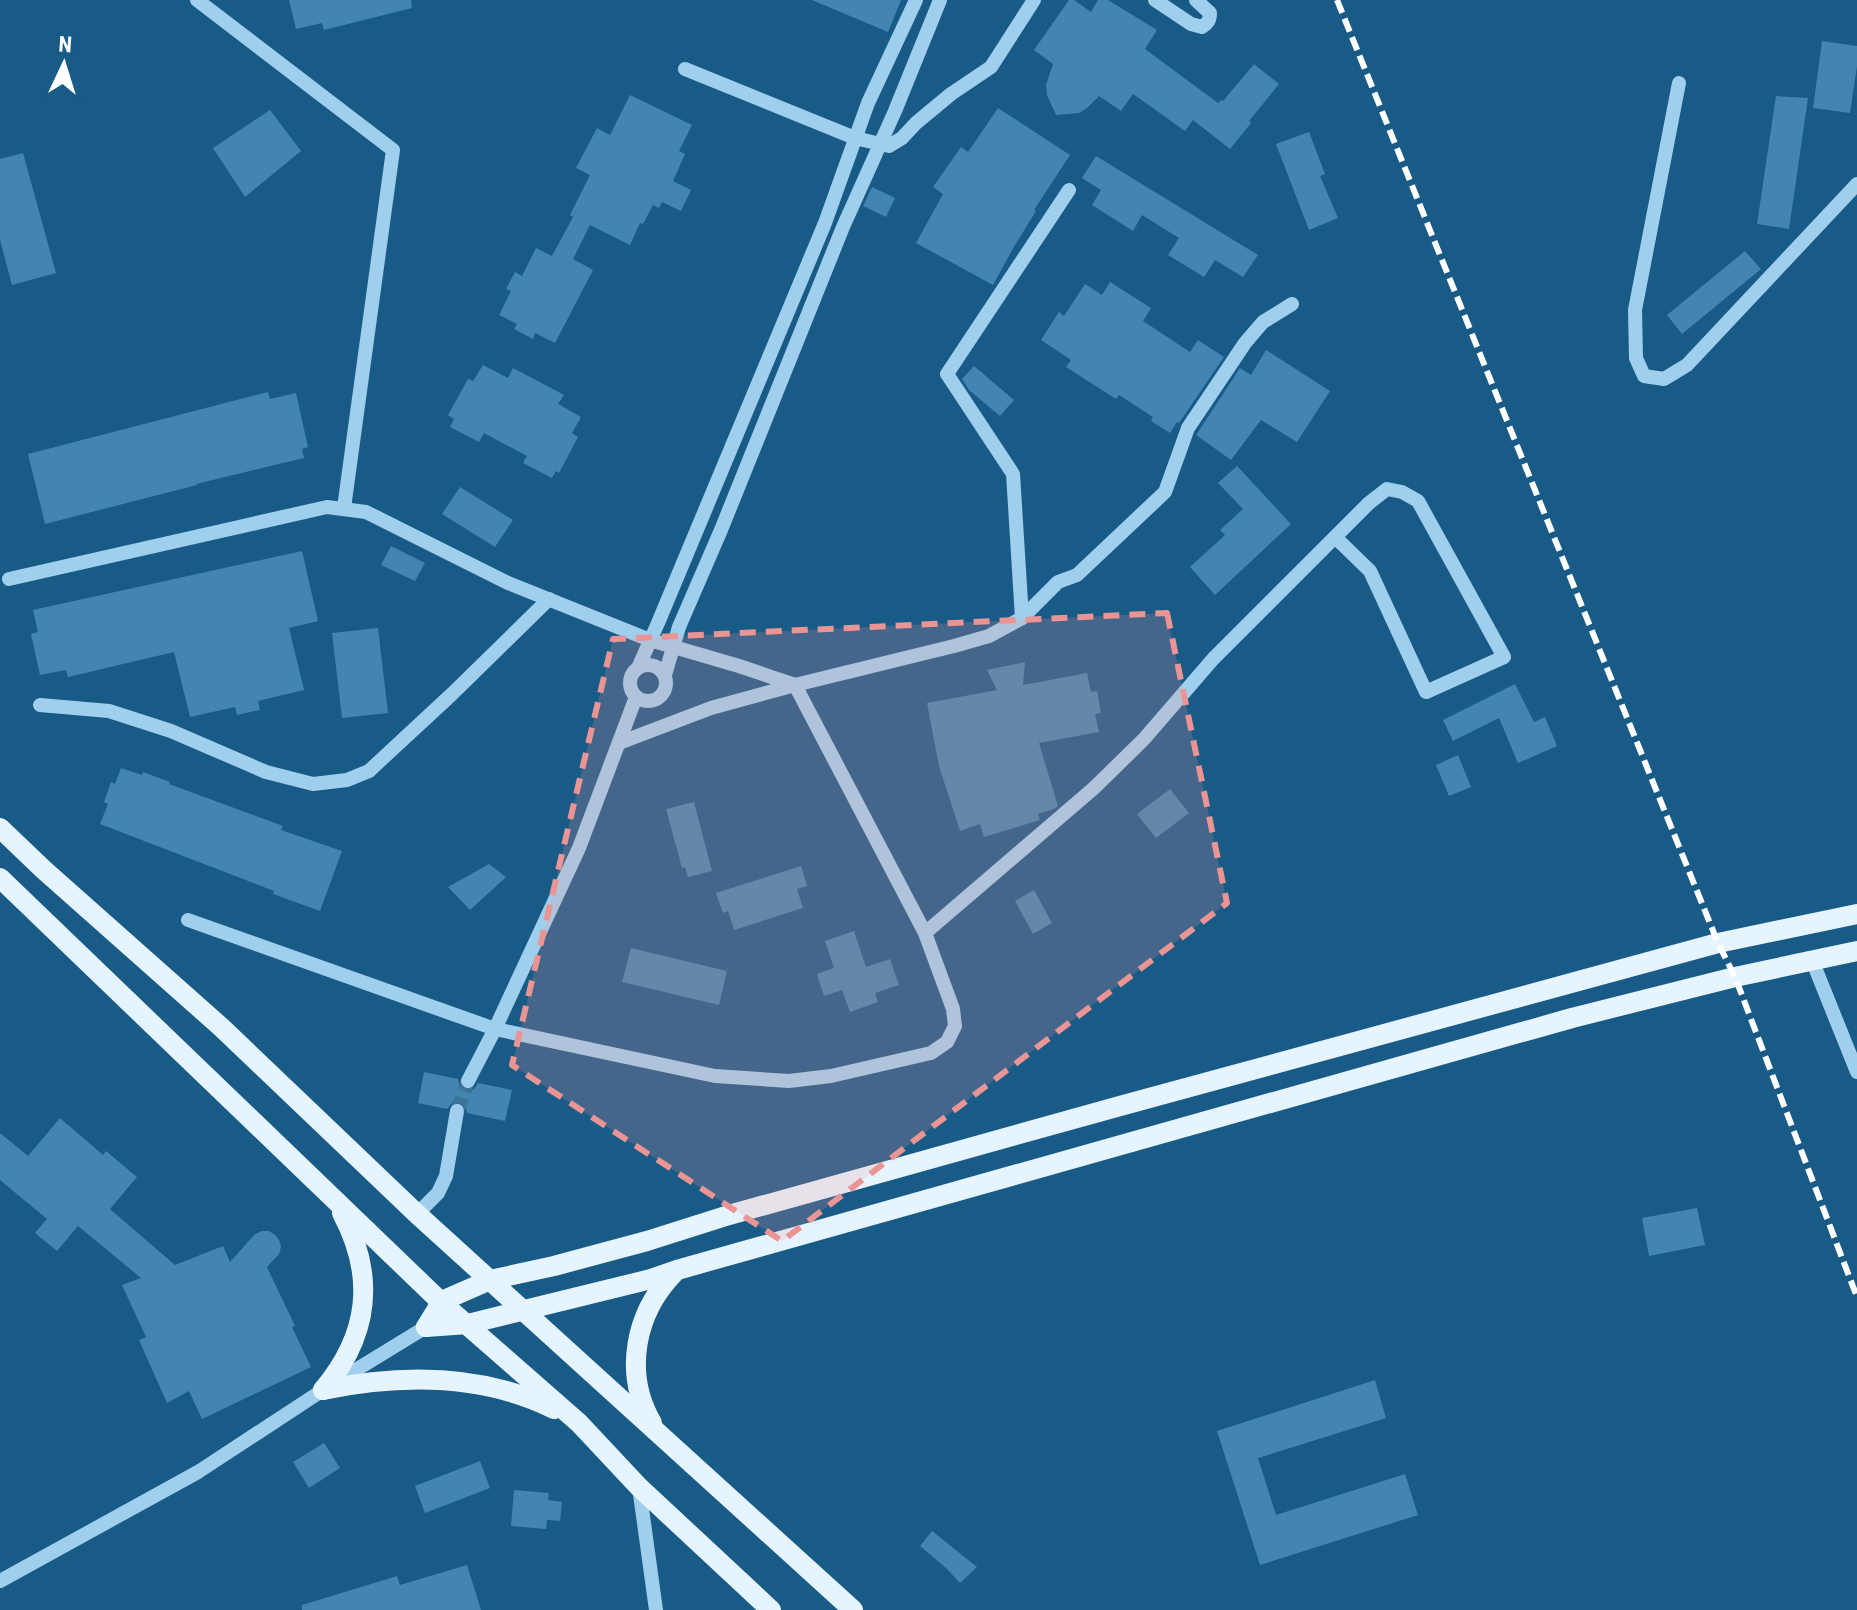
<svg xmlns="http://www.w3.org/2000/svg" width="1857" height="1610" font-family="'Roboto Condensed',sans-serif">
<style>
.building{fill:#4185b0}
.lines{fill:none;stroke-linecap:round;stroke-linejoin:round}
.minor-tunnel{stroke:#3c7499;stroke-width:14;stroke-dasharray:14 7;stroke-linecap:butt}
.minor{stroke:#a0cfed;stroke-width:14}
.major{stroke:#e6f4ff;stroke-width:20}
.rail{stroke:#fff;stroke-width:6;stroke-dasharray:14 6;stroke-linecap:butt}
.marked{fill:#ea9494;fill-opacity:0.2;stroke:#ea9494;stroke-width:6;stroke-dasharray:16 10;stroke-linejoin:round}
</style>
<rect width="100%" height="100%" fill="#195b87"/>
<g class="building">
<polygon points="289,0 411,0 412,8 324,30 322,23 296,29"/>
<polygon points="812,0 901,0 888,32"/>
<polygon points="1069,0 1074,0 1091,12 1098,0 1108,0 1157,30 1145,49 1218,103 1221,100 1223,101 1254,64 1279,84 1249,121 1251,123 1230,149 1193,120 1185,131 1133,94 1121,111 1099,96 1087,108 1079,113 1056,115 1047,95 1046,85 1053,64 1034,50"/>
<polygon points="1822,41 1857,46 1857,66 1850,113 1813,108"/>
<polygon points="630,95 692,125 679,151 685,154 673,181 691,190 681,211 662,202 659,208 653,205 643,224 640,223 630,245 590,225 573,259 593,270 555,343 535,333 533,339 514,329 517,324 499,315 511,291 506,289 515,272 522,276 536,248 552,256 573,217 570,215 590,175 576,168 597,128 610,135"/>
<polygon points="1776,96 1808,98 1789,229 1757,224"/>
<polygon points="998,108 1070,155 1034,210 1036,211 1015,245 993,285 916,243 943,194 933,187 961,147 968,152"/>
<polygon points="270,110 301,151 245,197 213,148"/>
<polygon points="1309,132 1325,174 1320,176 1338,218 1309,230 1276,144"/>
<polygon points="23,153 56,273 12,285 0,240 0,159"/>
<polygon points="1096,156 1258,255 1243,277 1215,260 1204,277 1168,255 1179,238 1142,215 1133,231 1092,205 1101,190 1082,178"/>
<polygon points="872,187 895,198 886,217 863,206"/>
<polygon points="1745,251 1761,269 1682,334 1667,315"/>
<polygon points="1110,282 1151,308 1143,321 1190,352 1198,340 1224,357 1179,423 1177,422 1170,433 1151,421 1153,417 1119,395 1116,399 1066,367 1071,360 1041,340 1059,312 1064,316 1085,284 1102,295"/>
<polygon points="1266,350 1330,391 1297,442 1261,420 1231,460 1196,435 1240,368 1251,375"/>
<polygon points="483,365 508,378 513,368 549,387 564,395 558,404 581,417 572,433 578,437 559,473 556,471 552,478 523,463 527,456 484,433 479,442 450,427 454,419 448,415 468,379 473,381"/>
<polygon points="974,366 1014,400 1000,416 969,390 962,379"/>
<polygon points="268,392 270,399 296,393 308,447 302,449 304,458 196,484 197,485 45,524 28,454"/>
<polygon points="1237,466 1291,524 1215,595 1190,567 1225,535 1220,530 1243,509 1218,483"/>
<polygon points="460,487 513,520 495,547 442,514"/>
<polygon points="391,546 425,563 415,581 381,565"/>
<polygon points="302,551 318,621 289,628 304,690 258,701 260,710 237,715 235,707 190,717 174,652 68,677 66,670 40,675 31,634 38,632 33,610"/>
<polygon points="378,628 388,713 342,718 332,633"/>
<polygon points="1025,662 1023,685 1087,673 1091,692 1097,691 1101,713 1095,714 1099,732 1039,743 1058,806 1054,809 1038,814 1040,820 984,837 980,824 960,831 939,766 927,703 997,690 987,670"/>
<polygon points="1515,684 1534,722 1545,717 1557,746 1518,763 1499,718 1453,741 1443,720"/>
<polygon points="1458,755 1471,787 1449,796 1436,765"/>
<polygon points="121,768 142,775 143,772 170,782 169,784 283,826 281,830 342,851 320,911 273,894 274,891 100,824 108,804 104,802 111,782 115,784"/>
<polygon points="1170,789 1189,813 1156,838 1137,814"/>
<polygon points="694,802 712,871 688,877 685,867 682,868 666,809"/>
<polygon points="489,864 506,877 470,910 448,887"/>
<polygon points="801,866 807,886 797,889 803,908 734,930 728,911 723,913 716,893"/>
<polygon points="1034,890 1052,923 1033,934 1015,901"/>
<polygon points="854,931 866,967 890,959 899,985 875,993 878,1002 850,1012 842,990 824,996 817,974 834,968 825,941"/>
<polygon points="631,948 727,971 719,1005 622,982"/>
<polygon points="424,1072 458,1079 460,1087 468,1091 474,1089 478,1083 512,1090 505,1121 467,1113 466,1107 459,1101 453,1102 447,1109 418,1103"/>
<polygon points="60,1118 103,1155 106,1151 137,1177 110,1209 175,1265 223,1246 230,1262 255,1234 262,1231 269,1231 275,1235 279,1240 281,1247 279,1254 267,1267 295,1326 292,1327 311,1367 202,1419 189,1391 167,1403 139,1340 146,1337 122,1285 141,1278 78,1226 57,1251 35,1233 47,1219 0,1180 0,1133 28,1156"/>
<polygon points="1697,1208 1705,1245 1649,1256 1642,1218"/>
<polygon points="1375,1380 1386,1418 1258,1458 1276,1515 1405,1474 1418,1515 1260,1565 1217,1431"/>
<polygon points="324,1443 340,1468 309,1488 293,1462"/>
<polygon points="480,1461 490,1488 425,1513 415,1486"/>
<polygon points="514,1490 549,1493 548,1500 562,1502 560,1521 547,1520 546,1529 511,1526"/>
<polygon points="932,1531 977,1567 960,1583 946,1568 920,1546"/>
<polygon points="467,1565 481,1610 302,1610 302,1605 397,1576 400,1585"/>
</g>
<g class="lines">
<polyline class="minor-tunnel" points="457,1111 468,1081"/>
<g class="minor">
<polyline points="197,0 393,150 344,508"/>
<path d="M1155 0 1191 24 1202 27C1208 23 1210 20 1210 13L1196 0"/>
<polyline points="685,69 855,138 889,146 902,138 916,123 951,94 991,67 1034,0"/>
<polyline points="1679,83 1635,310 1636,358 1644,376 1664,379 1687,365 1857,184"/>
<polyline points="9,579 327,507 366,512 508,583 650,640 739,666 795,685 925,933 953,1009 955,1026 947,1042 931,1053 831,1076 789,1081 715,1076 495,1029 188,920"/>
<polyline points="1022,618 1013,474 947,374 1069,190"/>
<circle cx="648" cy="683" r="18"/>
<polyline points="638,668 658,623 825,223 868,103 916,0"/>
<polyline points="665,675 679,627 721,530 843,227 895,111 940,0"/>
<polyline points="40,705 109,711 171,731 266,772 313,784 347,780 369,771 452,694 549,599"/>
<polyline points="619,743 711,708 795,685 954,646 989,636 1022,618 1058,582 1077,575 1165,492 1188,428 1245,343 1263,322 1292,304"/>
<polyline points="925,933 1094,788 1144,739 1213,659 1369,503 1387,489 1402,492 1418,501 1504,657 1426,692 1370,571 1335,537"/>
<polyline points="1812,960 1857,1072"/>
<polyline points="468,1081 495,1029 579,848 636,697"/>
<polyline points="417,1214 438,1193 446,1176 457,1111"/>
<polyline points="639,1487 656,1610"/>
<polyline points="0,1581 198,1472 323,1390 426,1327"/>
</g>
<g class="major">
<polyline points="0,828 44,870 221,1027 417,1214 853,1610"/>
<polyline points="0,878 442,1303 579,1423 639,1487 771,1610"/>
<polyline points="426,1327 442,1301 490,1280 554,1266 647,1241 729,1215 1120,1106 1718,943 1857,914"/>
<polyline points="426,1327 468,1324 651,1279 677,1270 1572,1018 1735,977 1857,951"/>
<path d="M323 1390C401 1374 481 1373 554 1409"/>
<path d="M323 1390C369 1335 376 1277 342 1213"/>
<path d="M652 1423C623 1373 635 1313 674 1273"/>
</g>
<polyline class="rail" points="1337,0 1718,943 1735,977 1857,1297"/>
</g>
<path class="marked" d="M1167 613 1227 903 782 1241 512 1065 613 639Z"/>
<g transform="translate(64 64) rotate(4)" stroke="#195b87" stroke-width="6" paint-order="stroke">
<path d="M0-6L14 30L0 20L-14 30Z" fill="#ffffff"/>
<text y="-12" font-size="22" font-weight="bold" text-anchor="middle" fill="#ffffff">N</text>
</g>
</svg>
